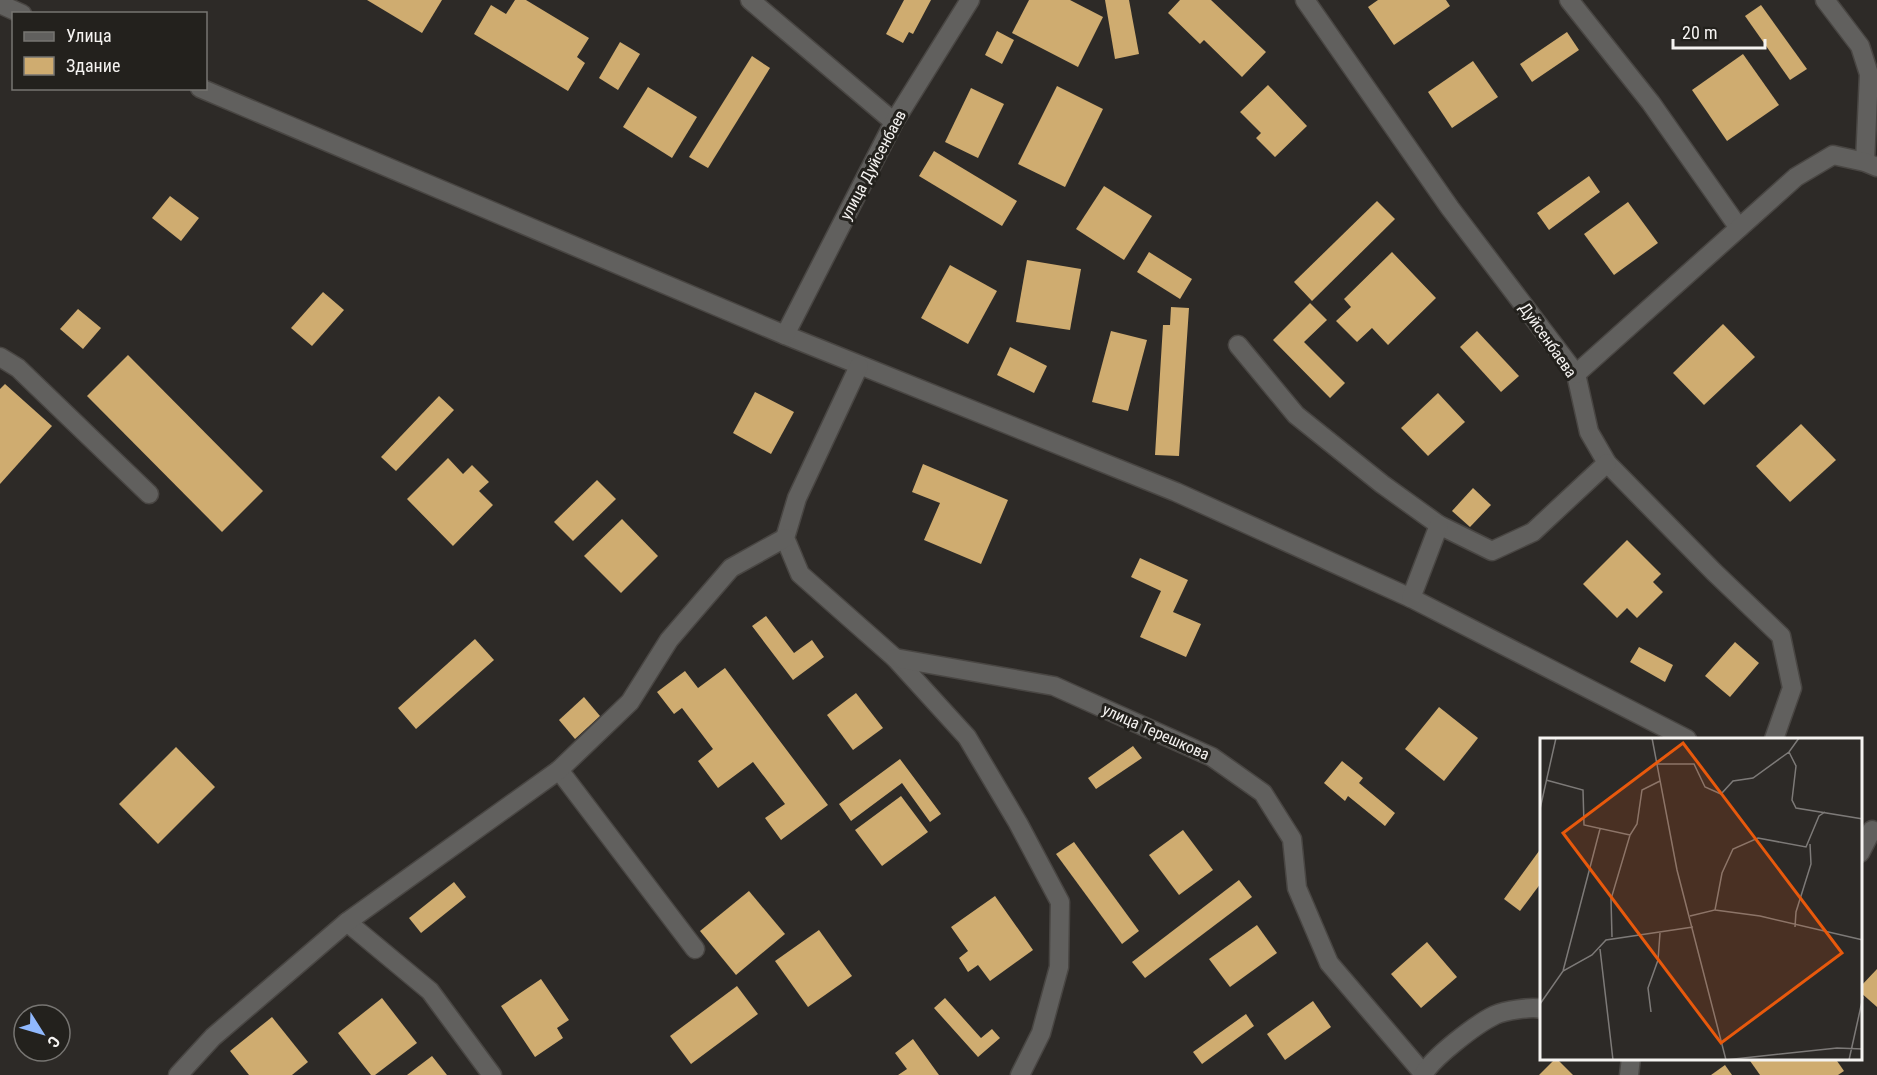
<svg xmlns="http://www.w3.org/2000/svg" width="1877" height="1075" font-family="'Roboto Condensed',sans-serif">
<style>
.building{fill:#cfac70}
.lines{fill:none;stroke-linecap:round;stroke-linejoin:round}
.minor-casing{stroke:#494643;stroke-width:21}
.minor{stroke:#61605e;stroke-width:18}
.labels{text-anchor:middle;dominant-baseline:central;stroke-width:6;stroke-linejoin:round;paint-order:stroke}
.street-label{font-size:16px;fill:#f5f3f1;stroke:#23211d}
.inset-road{fill:none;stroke:#7d7a78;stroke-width:1.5}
.view{fill:#e8590c;fill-opacity:0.15;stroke:#e8590c;stroke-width:3}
.inset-edge{fill:none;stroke:#f5f3f1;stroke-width:3}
</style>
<rect width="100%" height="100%" fill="#2d2a27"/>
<g class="building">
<polygon points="367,0 442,0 422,33"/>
<polygon points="515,0 526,0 589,38 577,57 585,63 568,91 474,34 491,5 506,14"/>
<polygon points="904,0 931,0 913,34 909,32 903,43 886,34"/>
<polygon points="1029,0 1070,0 1103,17 1078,67 1012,33"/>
<polygon points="1105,0 1129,0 1139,54 1115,59"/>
<polygon points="1180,0 1211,0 1266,52 1242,77 1204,40 1200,44 1168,13"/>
<polygon points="1378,0 1446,0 1450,6 1394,45 1368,7"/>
<polygon points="1761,5 1807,69 1790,80 1745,16"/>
<polygon points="997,31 1014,40 1002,64 985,55"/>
<polygon points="1567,32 1579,50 1532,82 1520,64"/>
<polygon points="620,42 640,54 618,90 599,78"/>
<polygon points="1743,54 1779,105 1727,141 1692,90"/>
<polygon points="752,56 770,68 708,168 689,157"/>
<polygon points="1473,61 1498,97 1452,128 1428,92"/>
<polygon points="1268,85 1307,126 1275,157 1256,138 1261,133 1240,112"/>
<polygon points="1057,86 1103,109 1065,187 1018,164"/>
<polygon points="648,87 697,117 672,158 623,127"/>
<polygon points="971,88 1004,104 978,158 945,142"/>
<polygon points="934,151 1017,201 1002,226 919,176"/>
<polygon points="1589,176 1600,192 1549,230 1537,213"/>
<polygon points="1104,186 1152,216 1124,260 1076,229"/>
<polygon points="170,196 199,218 181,241 152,218"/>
<polygon points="1377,201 1395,219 1312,301 1294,282"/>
<polygon points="1628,202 1658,243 1614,275 1584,234"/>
<polygon points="1149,252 1192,279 1180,299 1137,272"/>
<polygon points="1392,252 1436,298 1388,345 1372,328 1357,342 1336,321 1351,307 1344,299"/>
<polygon points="1027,260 1081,269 1070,330 1016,322"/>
<polygon points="950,265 997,291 968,344 921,318"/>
<polygon points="323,292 344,310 312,346 291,328"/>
<polygon points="1310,303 1327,320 1304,342 1345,383 1330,398 1273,340"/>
<polygon points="1171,307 1189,308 1179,456 1155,455 1163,325 1170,325"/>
<polygon points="78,309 101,328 83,349 60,329"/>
<polygon points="1723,324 1755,357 1704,405 1673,373"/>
<polygon points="1111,331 1147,340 1128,411 1092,402"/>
<polygon points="1477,331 1519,376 1501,392 1460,347"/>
<polygon points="1010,347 1047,366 1034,393 997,375"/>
<polygon points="128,355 263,491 222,532 87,396"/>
<polygon points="5,384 52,426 0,484 0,389"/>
<polygon points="755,392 794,412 771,454 733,433"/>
<polygon points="1438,393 1465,422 1428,456 1401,428"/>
<polygon points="439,396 454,410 396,471 381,457"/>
<polygon points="1801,424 1836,460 1790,502 1756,466"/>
<polygon points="448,458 463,474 472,465 489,482 479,491 493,505 453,546 407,499"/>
<polygon points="923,464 1008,500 981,564 924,540 940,503 912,492"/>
<polygon points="597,480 616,499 573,541 554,522"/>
<polygon points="1473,488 1491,505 1470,527 1452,511"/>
<polygon points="622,519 658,556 621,593 584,556"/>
<polygon points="1627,540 1661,574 1653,582 1663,592 1637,618 1627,608 1617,618 1583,584"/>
<polygon points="1140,558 1188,580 1173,612 1201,624 1186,657 1140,637 1161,591 1131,577"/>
<polygon points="766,616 794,653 812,640 824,657 793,680 752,626"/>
<polygon points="475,639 494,660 416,729 398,708"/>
<polygon points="1735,642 1759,663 1730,697 1705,676"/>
<polygon points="1639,647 1673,665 1665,682 1630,662"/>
<polygon points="725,668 828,805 781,840 765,818 785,804 753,762 718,788 698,761 713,749 682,708 674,714 657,692 685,671 698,688"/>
<polygon points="856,693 883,728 853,750 827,715"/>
<polygon points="584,697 600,716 575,739 559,720"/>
<polygon points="1439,707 1478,738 1444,781 1405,749"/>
<polygon points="1133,746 1142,758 1096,789 1088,778"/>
<polygon points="176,747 215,787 158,844 119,804"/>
<polygon points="900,759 941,814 930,822 902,783 851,821 839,804"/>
<polygon points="1342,761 1363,778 1359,783 1395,813 1385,826 1348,796 1345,801 1324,783"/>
<polygon points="901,796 928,832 882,866 855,830"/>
<polygon points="1183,830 1213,870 1179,895 1149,855"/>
<polygon points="1074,842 1139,931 1122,944 1056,854"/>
<polygon points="1539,851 1541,853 1541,883 1520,911 1504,899"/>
<polygon points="1239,880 1252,897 1145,978 1132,962"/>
<polygon points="454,882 466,897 421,933 409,918"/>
<polygon points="749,891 785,934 736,975 700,931"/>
<polygon points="995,896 1033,950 990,981 978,965 968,972 959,958 968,951 951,927"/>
<polygon points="1257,925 1277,953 1230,987 1209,959"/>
<polygon points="819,930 852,976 808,1007 775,961"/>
<polygon points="1427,942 1457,977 1421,1008 1391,974"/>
<polygon points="1877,969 1877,1007 1860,992 1860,987"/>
<polygon points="541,979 569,1020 557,1028 563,1038 535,1057 501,1006"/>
<polygon points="737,986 758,1014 691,1064 670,1036"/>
<polygon points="382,998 417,1043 375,1075 371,1075 338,1033"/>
<polygon points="945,998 981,1038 992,1029 1000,1038 978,1057 934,1008"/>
<polygon points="1313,1001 1331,1027 1285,1060 1267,1034"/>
<polygon points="1246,1014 1254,1026 1202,1064 1193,1052"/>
<polygon points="272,1017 308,1062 292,1075 249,1075 230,1051"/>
<polygon points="913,1039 939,1075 898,1075 907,1069 895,1053"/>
<polygon points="432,1056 447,1075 407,1075"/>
<polygon points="1556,1058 1573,1075 1539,1075"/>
<polygon points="1748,1058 1835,1058 1844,1071 1838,1075 1760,1075"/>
<polygon points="1725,1065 1732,1075 1711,1075"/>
</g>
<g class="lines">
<g class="minor-casing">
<g id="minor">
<polyline points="750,0 894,122"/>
<polyline points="1305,0 1450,208 1576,374 1589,432 1607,463 1714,572 1781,636 1792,688 1774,739"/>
<polyline points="1569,0 1651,103 1739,228"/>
<polyline points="1825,0 1860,46 1869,74 1865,162"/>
<polyline points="0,4 22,14"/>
<polyline points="200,88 785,335 1176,492 1411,598 1687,739"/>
<polyline points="785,335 894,122 970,0"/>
<polyline points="1238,345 1296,415 1382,484 1439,525 1492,551 1533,532 1607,463"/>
<polyline points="0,357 18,368 149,494"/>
<polyline points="859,366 797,498 785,538 800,574 895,658 967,737 1018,823 1060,902 1059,967 1041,1033 1020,1075"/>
<polyline points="1576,374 1796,177 1833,155 1865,162 1877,167"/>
<polyline points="1411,598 1439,525"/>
<polyline points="895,658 1054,686 1212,757 1263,793 1292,839 1297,888 1329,963 1423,1073"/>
<polyline points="559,770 695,949"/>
<polyline points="1860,853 1872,830"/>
<polyline points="347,922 430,991 492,1075"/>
<polyline points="178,1075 213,1037 347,922 559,770 630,702 669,640 731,568 785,538"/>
<path d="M1423 1075C1432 1058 1476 1024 1495 1015 1504 1011 1532 1006 1541 1009"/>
<polyline points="1629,1075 1631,1058"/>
</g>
</g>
<use href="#minor" class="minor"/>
</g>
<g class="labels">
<g class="street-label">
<text transform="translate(873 165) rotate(-62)">улица Дуйсенбаев</text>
<text transform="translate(1548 340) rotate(55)">Дуйсенбаева</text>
<text transform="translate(1156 732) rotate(24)">улица Терешкова</text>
</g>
</g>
<g transform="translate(1540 738)">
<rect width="322" height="322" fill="#2d2a27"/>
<path class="inset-road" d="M112 0 137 132 186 322M249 14 256 28 252 62 256 70 323 81M116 26H154L165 49 181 56 193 43 213 40 249 14 259 0M6 42 43 52 44 87 90 97M0 71 16 0M175 172 220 178 323 202M150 178 175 172 182 135 193 111 218 100 266 109 279 78 285 74M255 189 256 174 271 126 270 106M72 199 71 161 90 97 97 86 102 52 120 43M60 211 73 322M23 233 60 91M0 266 23 233 52 217 66 202 153 189M111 274 108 250 118 222 120 195M185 322 297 310 323 311M309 322 323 259"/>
<path class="view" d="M143 5 302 215 181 305 23 95Z"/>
<rect width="322" height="322" class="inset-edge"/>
</g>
<rect x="12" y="12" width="195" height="78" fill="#23211d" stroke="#777572" stroke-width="1.5"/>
<rect x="24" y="32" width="30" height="9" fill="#61605e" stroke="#777572" stroke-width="1.5"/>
<text x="66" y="42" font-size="18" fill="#f5f3f1">Улица</text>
<rect x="24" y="57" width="30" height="18" fill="#cfac70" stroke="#777572" stroke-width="1.5"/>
<text x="66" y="72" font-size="18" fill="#f5f3f1">Здание</text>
<g transform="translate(42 1033) rotate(127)"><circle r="28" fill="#23211d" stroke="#777572" stroke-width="1.5"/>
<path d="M0-4.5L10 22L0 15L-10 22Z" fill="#90b8fd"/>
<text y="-9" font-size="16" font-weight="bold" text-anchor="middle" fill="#f5f3f1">С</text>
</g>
<path d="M1673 39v9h92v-9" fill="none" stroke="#f5f3f1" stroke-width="3"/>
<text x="1682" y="39" font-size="18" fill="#f5f3f1" stroke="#23211d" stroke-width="4.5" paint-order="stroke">20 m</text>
</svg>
